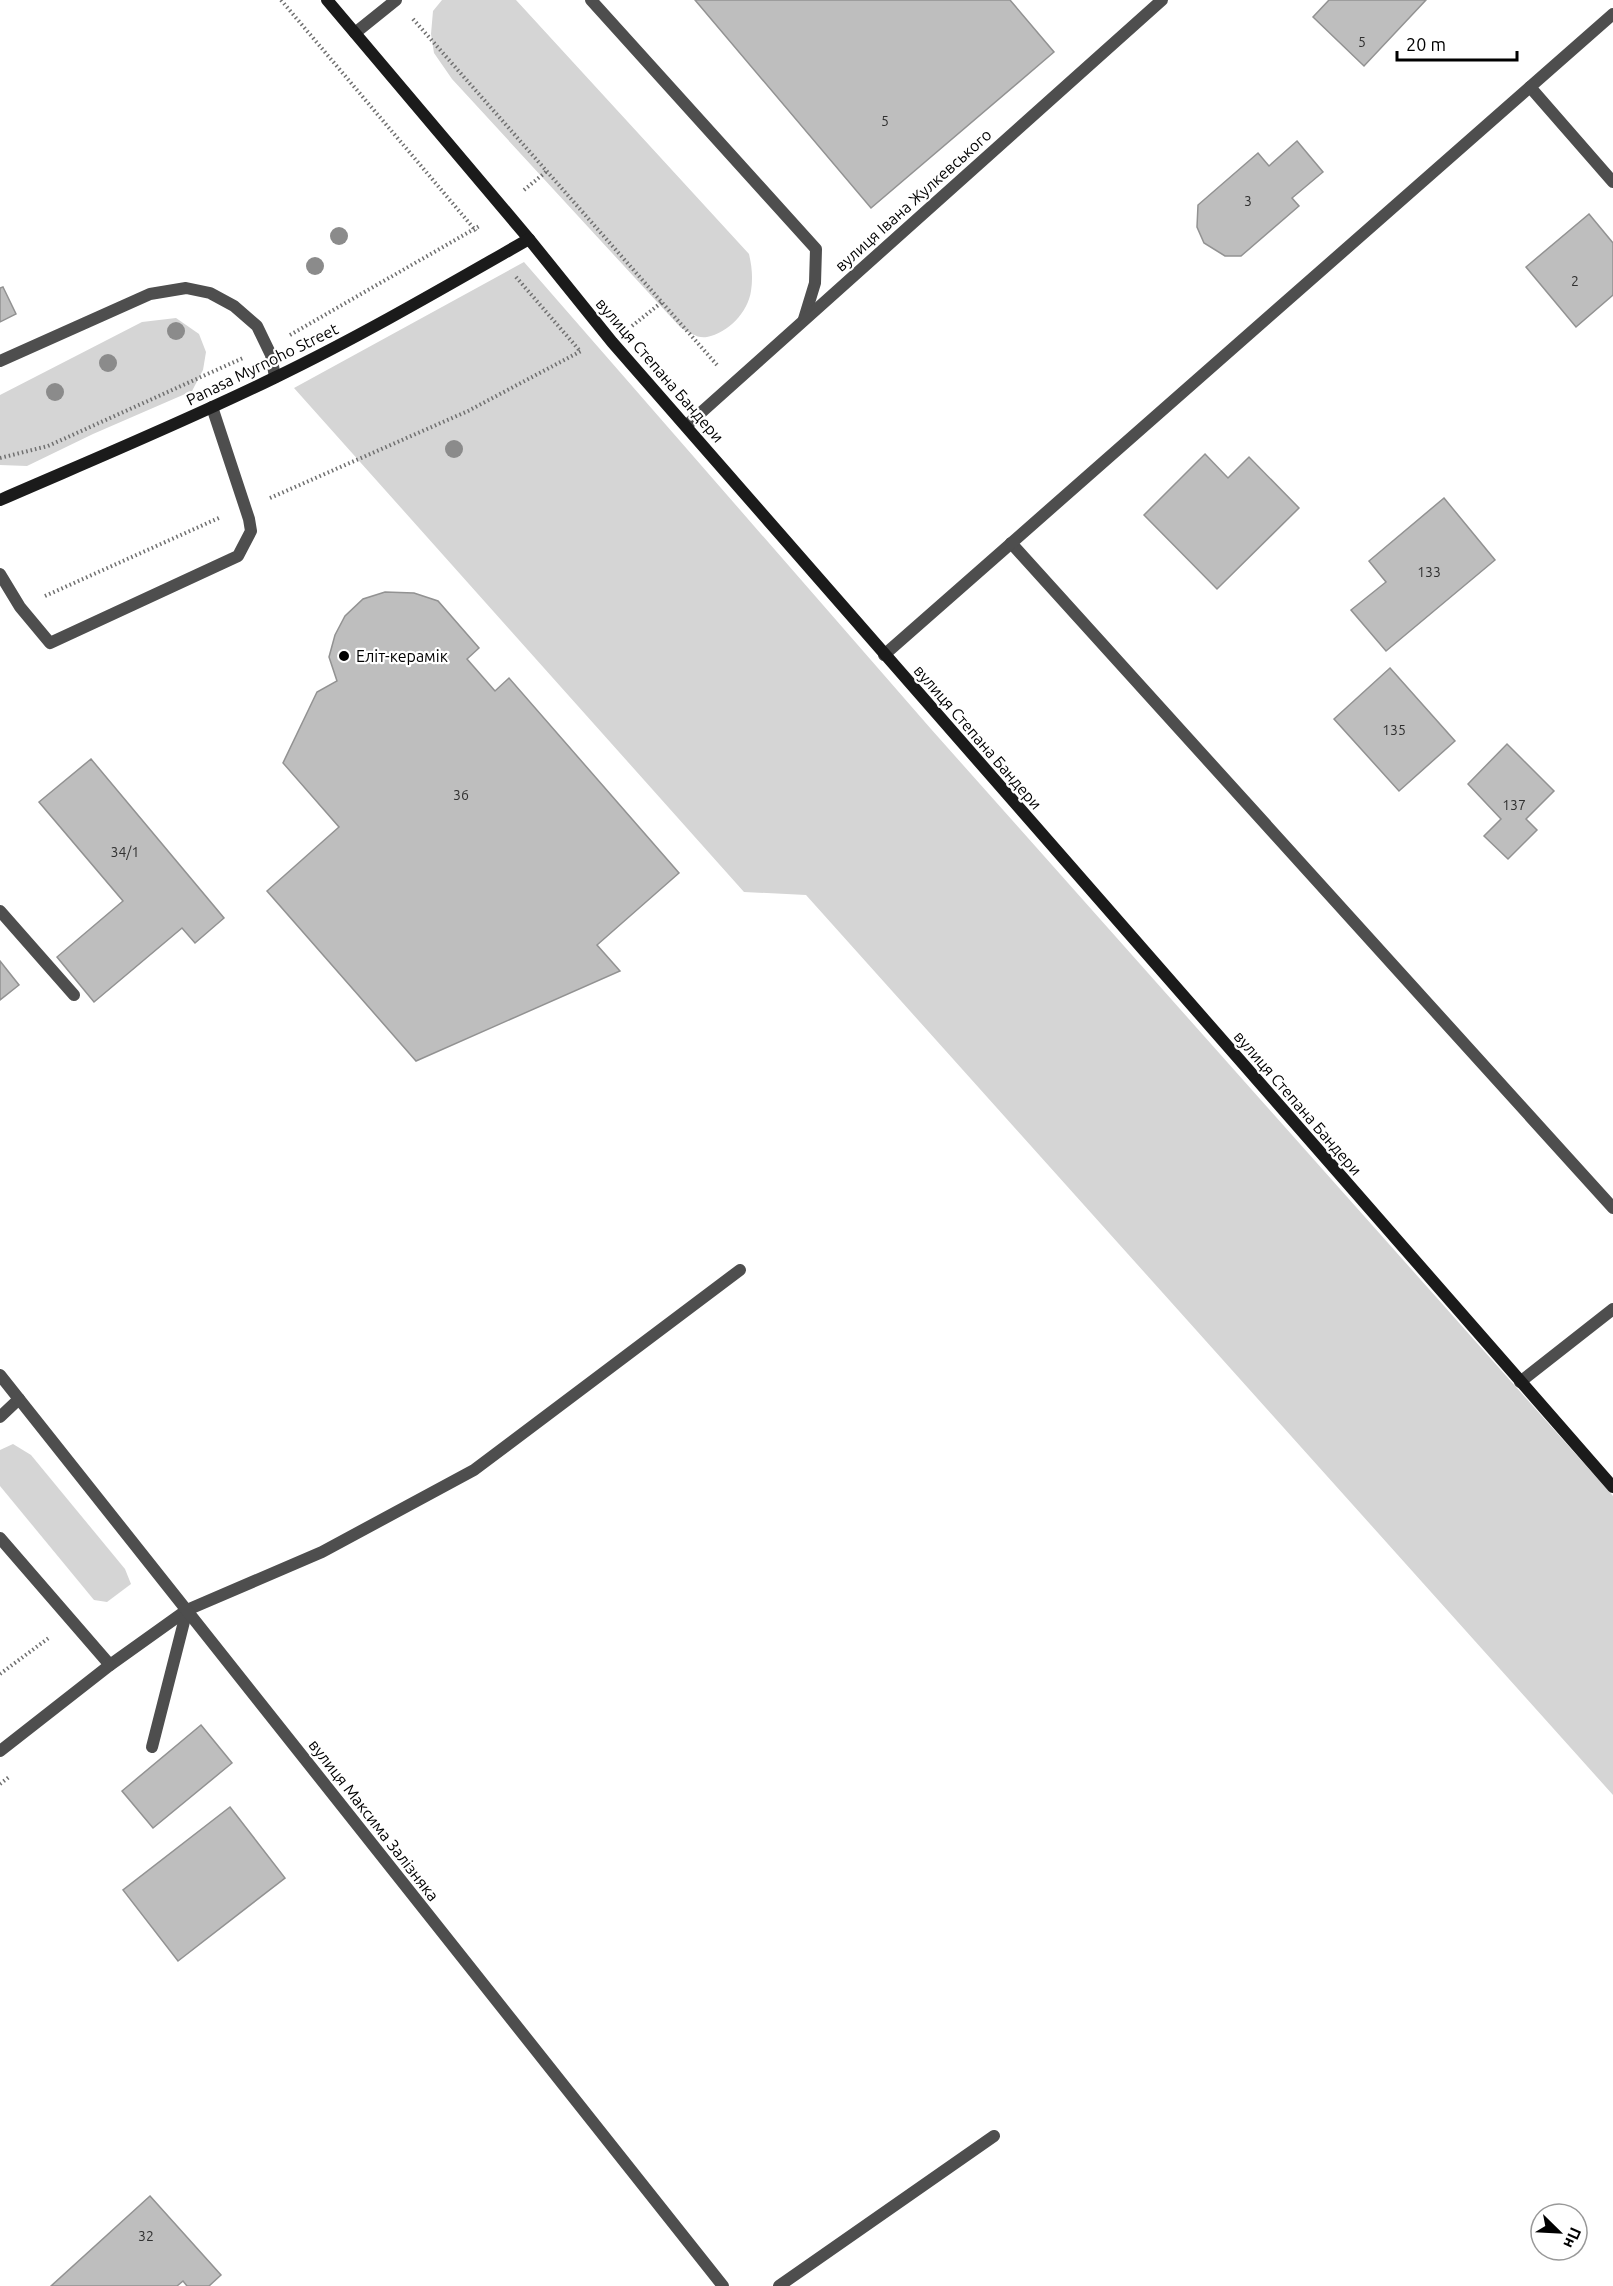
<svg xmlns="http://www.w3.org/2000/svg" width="1613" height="2286" font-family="Ubuntu,sans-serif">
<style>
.green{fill:#d5d5d5}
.building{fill:#bebebe;stroke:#929292;stroke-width:1.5}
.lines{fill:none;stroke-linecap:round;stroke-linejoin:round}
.path{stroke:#707070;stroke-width:4;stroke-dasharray:1.5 3;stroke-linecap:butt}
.service{stroke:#4e4e4e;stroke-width:12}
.minor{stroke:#4e4e4e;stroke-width:12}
.secondary{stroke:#1b1b1b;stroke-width:12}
.tree{fill:#8b8b8b}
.poi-dot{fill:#000;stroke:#fff;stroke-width:2}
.labels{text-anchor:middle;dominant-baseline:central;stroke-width:4.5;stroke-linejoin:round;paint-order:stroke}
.number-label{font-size:14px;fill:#303030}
.street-label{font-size:16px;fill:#000;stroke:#fff}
.poi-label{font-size:16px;fill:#000;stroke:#fff;text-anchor:start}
</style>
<rect width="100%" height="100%" fill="#fff"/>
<g class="green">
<path d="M442 0H516L749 254C752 267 753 278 751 291 748 312 728 333 707 337 698 339 689 332 681 328L452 79 434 53 431 34 433 11Z"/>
<polygon points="524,262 931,729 1613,1496 1613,1795 806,895 744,892 294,388"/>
<polygon points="176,318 199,334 206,352 203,370 192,391 93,434 27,466 0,465 0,395 142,322"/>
<polygon points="13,1444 31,1455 125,1569 131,1584 107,1602 94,1600 0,1486 0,1450"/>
</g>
<g class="building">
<polygon points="695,0 1010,0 1054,52 871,208"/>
<polygon points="1329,0 1426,0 1364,66 1313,17"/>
<polygon points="1297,141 1323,172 1292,198 1299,206 1241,256 1225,256 1204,243 1197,227 1198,205 1258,153 1269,166"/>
<polygon points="1589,214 1613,243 1613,295 1576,327 1526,267"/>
<polygon points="3,287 16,314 0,322 0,288"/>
<polygon points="1205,454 1228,478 1249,457 1299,508 1217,589 1144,515"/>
<polygon points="1444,498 1495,560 1386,651 1351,610 1386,582 1369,561"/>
<polygon points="385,592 414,593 438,601 479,648 467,659 495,691 509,678 679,873 597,945 620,971 416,1061 267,891 339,827 283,763 317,692 337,681 329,657 335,635 345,616 363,599"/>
<polygon points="1390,668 1455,741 1399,791 1334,719"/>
<polygon points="1507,744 1554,791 1526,819 1537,830 1508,859 1484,836 1501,819 1468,784"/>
<polygon points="91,759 224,918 195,943 182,928 94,1002 57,957 123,901 39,802"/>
<polygon points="0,961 19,985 0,1000"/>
<polygon points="201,1725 232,1763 153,1828 122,1791"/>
<polygon points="230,1807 285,1878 178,1961 123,1890"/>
<polygon points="150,2196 221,2275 209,2286 187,2286 183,2281 177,2286 51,2286"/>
</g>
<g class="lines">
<g class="path">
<polyline points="281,0 476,231"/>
<polyline points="413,19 717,365"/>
<polyline points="524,190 547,171"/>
<polyline points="516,277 580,351"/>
<polyline points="632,326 662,302"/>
<polyline points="290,335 481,225"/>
<polyline points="0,458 48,446 243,358"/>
<polyline points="270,498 468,411 583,350"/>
<polyline points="45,596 221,517"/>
<polyline points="0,1674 50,1637"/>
<polyline points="0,1784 9,1777"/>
</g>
<g class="service">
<polyline points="591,0 816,249 815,283 804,319"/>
<polyline points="355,33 396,0"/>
<polyline points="1011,543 1613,1208"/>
<polyline points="0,574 20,607 50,643 238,556 251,531 249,519 212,407"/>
<polyline points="0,911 74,995"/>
<polyline points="0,1417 19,1399"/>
<polyline points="0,1538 110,1665 187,1610 322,1552 474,1470 740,1270"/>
<polyline points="152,1747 187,1610"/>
<polyline points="0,1751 110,1665"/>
<polyline points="779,2286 994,2136"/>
</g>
<g class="minor">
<polyline points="1530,87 1613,182"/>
<polyline points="0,361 150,294 186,288 210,293 234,306 257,326 271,355 275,377"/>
<polyline points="686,426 1162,0"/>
<polyline points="884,655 1613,14"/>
<polyline points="0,1375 723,2286"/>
<polyline points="1520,1382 1613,1309"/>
</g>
<g class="secondary">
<polyline points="327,0 529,239 612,342 1613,1487"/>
<path d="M0 500C92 460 184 422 274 378 361 336 445 287 529 239"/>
</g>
</g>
<g class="tree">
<circle cx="339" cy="236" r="9"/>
<circle cx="315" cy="266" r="9"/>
<circle cx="176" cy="331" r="9"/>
<circle cx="108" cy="363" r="9"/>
<circle cx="55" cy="392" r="9"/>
<circle cx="454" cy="449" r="9"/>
</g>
<circle class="poi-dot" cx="344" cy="656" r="6"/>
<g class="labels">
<g class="number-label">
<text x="1362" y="42">5</text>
<text x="885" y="121">5</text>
<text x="1248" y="201">3</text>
<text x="1575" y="281">2</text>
<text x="1429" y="572">133</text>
<text x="1394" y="730">135</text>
<text x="461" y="795">36</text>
<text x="1514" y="805">137</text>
<text x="125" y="852">34/1</text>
<text x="146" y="2236">32</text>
</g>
<g class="street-label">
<text transform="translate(913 200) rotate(-42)">вулиця Івана Жулкевського</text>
<text transform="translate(262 364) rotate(-26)">Panasa Myrnoho Street</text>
<text transform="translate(660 370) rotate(49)">вулиця Степана Бандери</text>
<text transform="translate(978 737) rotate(49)">вулиця Степана Бандери</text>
<text transform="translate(1298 1103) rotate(49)">вулиця Степана Бандери</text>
<text transform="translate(374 1820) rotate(52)">вулиця Максима Залізняка</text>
</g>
<g class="poi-label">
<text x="356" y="656">Еліт-керамік</text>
</g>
</g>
<g transform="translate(1559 2232) rotate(114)"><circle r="28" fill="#ffffff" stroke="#999999" stroke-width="1.5"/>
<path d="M0-4.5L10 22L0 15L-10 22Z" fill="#000000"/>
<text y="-9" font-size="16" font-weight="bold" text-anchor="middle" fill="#000000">Пн</text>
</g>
<path d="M1397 51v9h120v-9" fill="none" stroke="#000000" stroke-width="3"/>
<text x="1406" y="51" font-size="18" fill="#000000" stroke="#ffffff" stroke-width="4.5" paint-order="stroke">20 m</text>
</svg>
